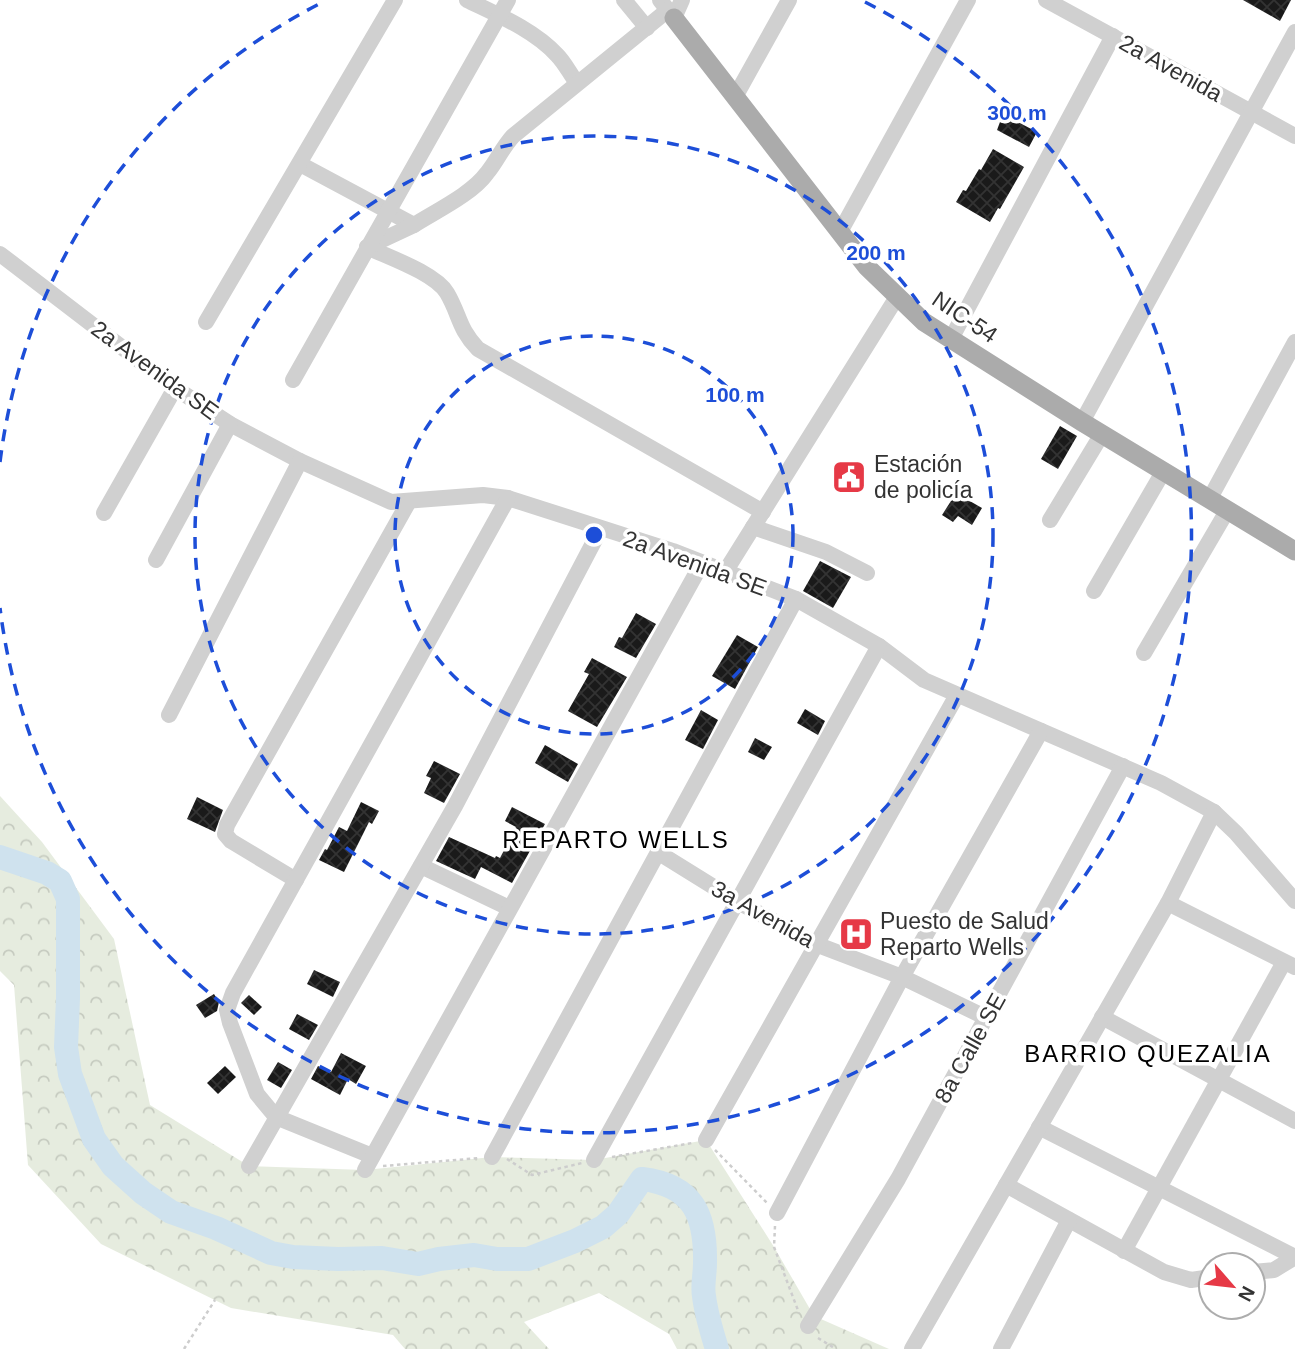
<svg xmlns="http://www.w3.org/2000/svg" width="1295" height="1349" font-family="Arial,sans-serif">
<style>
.forest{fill:url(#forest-crowns)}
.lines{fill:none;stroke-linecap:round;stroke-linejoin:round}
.river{stroke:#cfe2ee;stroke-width:24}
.building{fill:url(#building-cross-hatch)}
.path{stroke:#cdcdcd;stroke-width:2.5;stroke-dasharray:3.5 3.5;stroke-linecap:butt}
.minor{stroke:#d0d0d0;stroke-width:16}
.major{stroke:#ababab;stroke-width:19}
.ring{fill:none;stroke:#1d4ed8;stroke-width:3.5;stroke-dasharray:12 9}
.labels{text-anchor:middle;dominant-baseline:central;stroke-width:7;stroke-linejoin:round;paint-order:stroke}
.street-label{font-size:23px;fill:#333;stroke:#fff}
.poi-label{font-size:23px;fill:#333;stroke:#fff;text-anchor:start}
.neighbourhood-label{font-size:24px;letter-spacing:2px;fill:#000;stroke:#fff}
.centre{fill:#1d4ed8;stroke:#fff;stroke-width:3.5}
.ring-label{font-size:21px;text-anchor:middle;font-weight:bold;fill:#1d4ed8;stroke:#fff;stroke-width:7;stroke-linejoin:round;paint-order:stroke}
</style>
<defs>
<pattern id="forest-crowns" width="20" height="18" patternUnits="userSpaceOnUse" patternTransform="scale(1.75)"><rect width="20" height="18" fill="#e6ecdf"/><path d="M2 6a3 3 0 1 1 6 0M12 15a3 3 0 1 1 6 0" fill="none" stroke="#c6cbc0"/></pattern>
<pattern id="building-cross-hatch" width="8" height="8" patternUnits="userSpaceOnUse" patternTransform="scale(1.75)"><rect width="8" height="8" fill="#1a1a1a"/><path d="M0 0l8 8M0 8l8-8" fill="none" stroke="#333"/></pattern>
</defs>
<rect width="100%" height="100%" fill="#fff"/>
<polygon class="forest" points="0,796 42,842 114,939 150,1105 249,1166 365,1170 492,1157 594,1160 706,1140 774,1247 814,1316 889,1349 677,1349 669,1334 599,1293 524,1322 549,1349 405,1349 393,1335 231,1308 101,1244 28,1165 14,985 0,971"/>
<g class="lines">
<path class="river" d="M0 857 47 873 60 881 68 899V998L66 1047 70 1074 94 1139 113 1166 143 1193 171 1212 216 1228 271 1253 293 1257 338 1259 382 1258 418 1264 439 1259 474 1255 497 1259H528L575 1241 603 1227 618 1214 642 1179C693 1185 706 1215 705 1263 705 1274 702 1286 704 1296 706 1313 712 1333 717 1349"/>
</g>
<g class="building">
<polygon points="1243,0 1291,0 1280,21"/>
<polygon points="1003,114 1037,132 1029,147 997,130"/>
<polygon points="993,149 1024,167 1000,209 998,208 990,222 956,202 963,190 966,191 979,169 981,170"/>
<polygon points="1060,426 1077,436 1058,469 1041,459"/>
<polygon points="958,490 970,498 968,500 982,508 972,525 958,516 953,522 942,515"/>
<polygon points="820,561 851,577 833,608 803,591"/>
<polygon points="636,613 656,624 636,658 614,647 619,637 622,638"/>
<polygon points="737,635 758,647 735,689 712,676"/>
<polygon points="592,658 627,677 597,727 568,711 589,674 584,672"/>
<polygon points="805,709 825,721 818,735 797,723"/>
<polygon points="701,710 718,720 703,749 685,740"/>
<polygon points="755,738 772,747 764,760 748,752"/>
<polygon points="545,745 578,764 568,782 535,763"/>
<polygon points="434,761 460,774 444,803 424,793 431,778 426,776"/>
<polygon points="197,797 223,810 215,832 187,819"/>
<polygon points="361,802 379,811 372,824 369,822 344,872 319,860 325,849 327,850 339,827 347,831"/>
<polygon points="512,807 545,824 512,883 481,867 475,879 436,861 449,837 495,858 496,856 500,858 516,827 505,821"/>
<polygon points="314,970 340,982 333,997 307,984"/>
<polygon points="214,994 219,1002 217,1011 205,1018 196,1005"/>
<polygon points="249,995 262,1007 254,1015 241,1003"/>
<polygon points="297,1014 318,1025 309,1040 289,1029"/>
<polygon points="341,1053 366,1066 356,1084 348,1079 340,1095 311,1079 318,1066 331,1072"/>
<polygon points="278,1062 292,1070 281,1088 267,1080"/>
<polygon points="225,1066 236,1077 218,1094 207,1083"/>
</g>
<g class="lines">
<g class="path">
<polyline points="715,1150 767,1203"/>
<polyline points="612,1157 692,1143"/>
<polyline points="507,1159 532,1175 582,1163"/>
<polyline points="383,1166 480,1158"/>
<polyline points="775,1226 774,1247 799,1313"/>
<polyline points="818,1338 836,1349"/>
<polyline points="184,1349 215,1300"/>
</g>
<g class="minor">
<path d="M467 0C498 15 534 30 557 55 565 63 570 74 577 83"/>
<polyline points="624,0 647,28"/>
<polyline points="660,0 674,18 682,0"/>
<polyline points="1046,0 1295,136"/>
<polyline points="735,97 789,0"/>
<path d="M300 164 414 225C436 211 472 194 487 173 497 161 502 148 513 136L668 10"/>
<polyline points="840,232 968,0"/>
<path d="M367 247C388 257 435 273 447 293 460 315 458 328 478 349L763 512"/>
<polyline points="367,247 414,225"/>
<polyline points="0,254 175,388 230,424 300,461 391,502 483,495 508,498 673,551 796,599 879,646 924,680 1161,783 1214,812 1236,833 1295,901"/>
<polyline points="206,322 395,0"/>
<polyline points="951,339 1113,36"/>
<polyline points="293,380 508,0"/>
<polyline points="1082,422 1295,32"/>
<polyline points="1209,500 1295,342"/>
<polyline points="104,513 175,388"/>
<polyline points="1050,520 1102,434"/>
<polyline points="753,527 826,552 867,573"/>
<polyline points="156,560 230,424"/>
<polyline points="725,572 897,297"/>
<polyline points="1094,591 1163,472"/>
<polyline points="1144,653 1227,511"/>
<polyline points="169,715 300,461"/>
<polyline points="659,853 738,902 818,945 902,977 987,1018"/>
<polyline points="421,866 509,908"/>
<polyline points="296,880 231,841 225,834 227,825 408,503"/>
<polyline points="1168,903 1295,967"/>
<polyline points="1102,1017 1295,1121"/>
<polyline points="1039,1127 1295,1257"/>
<polyline points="706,1140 957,695"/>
<polyline points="372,1156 276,1117 257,1094 230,1023 227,1010 233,993 508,498"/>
<polyline points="492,1157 796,599"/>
<polyline points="594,1160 879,646"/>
<polyline points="249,1166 455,806 600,530"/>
<polyline points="365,1170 702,563"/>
<polyline points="1006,1185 1164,1272 1191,1280 1211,1277"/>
<polyline points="777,1213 902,977 1041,731"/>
<polyline points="1124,1251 1284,962"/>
<polyline points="1253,1272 1274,1270 1295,1257"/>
<polyline points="808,1326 898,1179 1123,766"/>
<polyline points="912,1349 1168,903 1214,812"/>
<polyline points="1001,1349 1069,1220"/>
</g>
<polyline class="major" points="674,18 867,267 924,322 1082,422 1295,551"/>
</g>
<g class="ring">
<circle cx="594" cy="535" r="199"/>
<circle cx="594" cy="535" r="399"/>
<path d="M0 462A598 598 0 0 1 323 2M865 2A598 598 0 1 1 0 608"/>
</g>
<defs>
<g id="civic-square" transform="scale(1.75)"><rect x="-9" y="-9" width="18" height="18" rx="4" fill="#e63946" stroke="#fff"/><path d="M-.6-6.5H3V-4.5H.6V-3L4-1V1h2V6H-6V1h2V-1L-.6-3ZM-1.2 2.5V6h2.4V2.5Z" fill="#fff"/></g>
<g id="hospital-square" transform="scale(1.75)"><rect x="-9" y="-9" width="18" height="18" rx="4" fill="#e63946" stroke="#fff"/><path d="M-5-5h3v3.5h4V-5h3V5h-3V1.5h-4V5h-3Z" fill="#fff"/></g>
</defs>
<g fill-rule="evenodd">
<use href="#civic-square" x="849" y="477"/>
<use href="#hospital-square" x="856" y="934"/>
</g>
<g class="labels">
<g class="street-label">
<text transform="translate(1171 68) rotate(29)">2a Avenida</text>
<text transform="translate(965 317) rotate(34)">NIC-54</text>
<text transform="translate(155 370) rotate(36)">2a Avenida SE</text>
<text transform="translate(695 563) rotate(20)">2a Avenida SE</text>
<text transform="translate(763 914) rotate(29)">3a Avenida</text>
<text transform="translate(970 1048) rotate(-61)">8a Calle SE</text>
</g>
<g class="poi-label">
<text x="874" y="464">Estación<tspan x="874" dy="26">de policía</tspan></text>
<text x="880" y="921">Puesto de Salud<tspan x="880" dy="26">Reparto Wells</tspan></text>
</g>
<g class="neighbourhood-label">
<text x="616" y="839">REPARTO WELLS</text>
<text x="1148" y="1053">BARRIO QUEZALIA</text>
</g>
</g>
<circle cx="594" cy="535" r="10" class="centre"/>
<g class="ring-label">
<text x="1017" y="120">300 m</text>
<text x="876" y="260">200 m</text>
<text x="735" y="402">100 m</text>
</g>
<g transform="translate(1232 1286) rotate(118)"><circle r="33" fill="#ffffff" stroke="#adadad" stroke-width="2"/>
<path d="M0-5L12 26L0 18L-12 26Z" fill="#e63946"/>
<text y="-10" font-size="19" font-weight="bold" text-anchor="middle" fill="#333333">N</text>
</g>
</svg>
